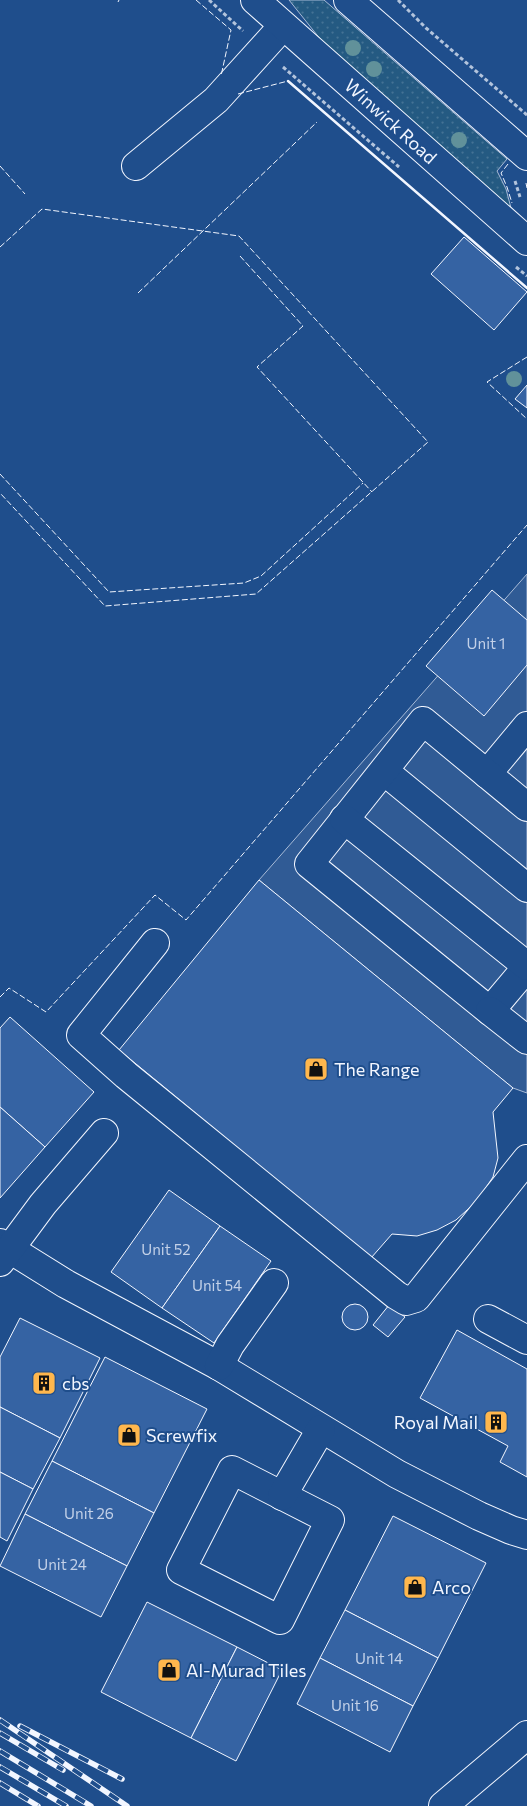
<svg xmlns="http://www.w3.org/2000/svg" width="527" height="1806" font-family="Commissioner,sans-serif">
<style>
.grass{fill:url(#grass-dots);stroke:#a8bbd7}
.parking{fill:#305b95;stroke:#a8bbd7}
.building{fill:#3563a3;stroke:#f2f6ff}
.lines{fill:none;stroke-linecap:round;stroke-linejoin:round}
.minor-casing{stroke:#f2f6ff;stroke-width:30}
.highway-casing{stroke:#f2f6ff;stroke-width:30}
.path{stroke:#b3c4dc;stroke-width:3;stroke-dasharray:4 2.5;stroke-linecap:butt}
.minor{stroke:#1f4e8c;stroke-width:28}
.highway{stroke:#1f4e8c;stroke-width:28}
.rail-casing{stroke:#f2f6ff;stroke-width:5.5}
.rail{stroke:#1f4e8c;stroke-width:4;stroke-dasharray:11;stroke-linecap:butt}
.fence{stroke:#f2f6ff;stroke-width:1;stroke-dasharray:6 2.5;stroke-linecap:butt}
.wall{stroke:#f2f6ff;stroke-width:2.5}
.tree{fill:#61919a}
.labels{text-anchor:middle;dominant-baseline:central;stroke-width:4;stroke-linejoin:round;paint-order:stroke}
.number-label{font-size:15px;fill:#c3d1e8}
.street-label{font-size:18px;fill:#f2f6ff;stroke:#1f4e8c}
.poi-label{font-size:18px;fill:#f2f6ff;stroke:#1f4e8c;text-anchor:start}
</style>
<defs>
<pattern id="grass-dots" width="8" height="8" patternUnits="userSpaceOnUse" patternTransform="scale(1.25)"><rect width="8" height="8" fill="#245a82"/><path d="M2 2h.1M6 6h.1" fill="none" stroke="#447295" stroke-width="1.8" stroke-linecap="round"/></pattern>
</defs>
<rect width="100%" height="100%" fill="#1f4e8c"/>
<polygon class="grass" points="289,0 324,0 507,159 497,171 506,189 511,208 333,55"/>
<polygon class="parking" points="527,574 527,1093 513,1088 259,880"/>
<g class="building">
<polygon points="464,237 527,292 494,330 431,274"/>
<polygon points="527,385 527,408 515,399"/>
<polygon points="492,590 527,620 527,665 484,716 426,666"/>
<polygon points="259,880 513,1088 493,1112 498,1158 493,1177 477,1201 456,1220 437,1230 417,1236 392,1234 371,1258 119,1050"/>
<polygon points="10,1017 94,1092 45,1147 0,1107 0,1028"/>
<polygon points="0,1107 45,1147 0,1198"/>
<polygon points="169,1190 220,1226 162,1308 111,1272"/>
<polygon points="220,1226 271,1261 214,1343 162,1308"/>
<circle cx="355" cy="1317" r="13"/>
<polygon points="389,1305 405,1317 388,1337 373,1325"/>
<polygon points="20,1318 100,1358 60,1438 0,1407 0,1357"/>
<polygon points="457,1330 527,1369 527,1477 500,1462 508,1446 420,1398"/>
<polygon points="105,1357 207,1409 154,1513 52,1461"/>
<polygon points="0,1407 60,1438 33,1489 0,1472"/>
<polygon points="52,1461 154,1513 127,1566 25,1514"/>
<polygon points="0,1472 33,1489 7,1541 0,1537"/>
<polygon points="25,1514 127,1566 101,1617 0,1566"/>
<polygon points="393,1516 486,1563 438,1658 345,1610"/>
<polygon points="147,1602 237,1647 191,1738 101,1692"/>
<polygon points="345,1610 438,1658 413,1706 320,1658"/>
<polygon points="237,1647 282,1670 236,1761 191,1738"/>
<polygon points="320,1658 413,1706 390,1752 297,1704"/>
</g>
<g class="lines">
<g class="minor-casing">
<g id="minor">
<polyline points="136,166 216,100 283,26"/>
<polyline points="384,771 527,888"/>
<polyline points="487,774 527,726"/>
<polyline points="527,807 423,721 309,864 490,1011 527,967"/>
<polyline points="344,819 527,966"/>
<polyline points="155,943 81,1035 126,1075 396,1295 406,1301 416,1298 527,1159"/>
<polyline points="490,1011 527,1040"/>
<polyline points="0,1243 66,1284 219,1366 397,1474 479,1516 511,1530 527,1535"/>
<polyline points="0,1262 43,1204 104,1133"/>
<polyline points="488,1319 527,1340"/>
<polyline points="219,1366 230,1345 274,1283"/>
<polygon points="232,1470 330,1520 280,1620 181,1570"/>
<polyline points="282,1496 321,1429"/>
<polyline points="443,1806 527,1735"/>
</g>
</g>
<g class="highway-casing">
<g id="highway">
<polyline points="255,0 527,241"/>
<polyline points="348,0 527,156"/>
</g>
</g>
<g class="path">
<polyline points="209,0 243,31"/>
<polyline points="398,0 426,28 527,115"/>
<polyline points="283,67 399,167"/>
<polyline points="515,181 520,197"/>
<polyline points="516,267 527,276"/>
</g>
<use href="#minor" class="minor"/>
<use href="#highway" class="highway"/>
<g class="rail-casing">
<g id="rail">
<polyline points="0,1720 127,1806"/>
<polyline points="20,1726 122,1779"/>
<polyline points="0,1733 63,1770"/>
<polyline points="0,1751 91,1806"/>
<polyline points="0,1767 66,1806"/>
<polyline points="0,1783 38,1806"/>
</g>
</g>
<use href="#rail" class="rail"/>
<g class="fence">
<polyline points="196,0 231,30 221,76"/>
<polyline points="118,2 119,0"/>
<polyline points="238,94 288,81"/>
<polyline points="508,164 501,173 507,187 512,203"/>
<polyline points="0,166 25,194"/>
<polyline points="526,183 527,188"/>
<polyline points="0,247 42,209 239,236 428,442 256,594 105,606 0,493"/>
<polyline points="240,256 303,326 257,367 372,492"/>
<polyline points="138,293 317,122"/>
<polyline points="527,357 487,382 527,419"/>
<polyline points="0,474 109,592 244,583 261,576 363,483"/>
<polyline points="0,997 9,988 46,1012 155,895 186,920 527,525"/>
</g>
<polyline class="wall" points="288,81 527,288"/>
</g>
<g class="tree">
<circle cx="353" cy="48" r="8"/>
<circle cx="374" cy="69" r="8"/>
<circle cx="459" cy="140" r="8"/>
<circle cx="514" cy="379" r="8"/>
</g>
<defs>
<g id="shop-square" transform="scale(1.25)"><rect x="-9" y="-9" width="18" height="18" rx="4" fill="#ffb74d" stroke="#1f4e8c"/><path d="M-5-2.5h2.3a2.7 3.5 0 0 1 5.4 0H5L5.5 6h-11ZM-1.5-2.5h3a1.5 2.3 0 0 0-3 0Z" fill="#111"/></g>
<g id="building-square" transform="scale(1.25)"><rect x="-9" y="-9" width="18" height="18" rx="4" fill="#ffb74d" stroke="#1f4e8c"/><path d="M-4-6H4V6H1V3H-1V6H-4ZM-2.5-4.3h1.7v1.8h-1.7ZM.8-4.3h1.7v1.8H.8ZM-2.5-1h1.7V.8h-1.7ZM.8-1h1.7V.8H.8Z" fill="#111"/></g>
</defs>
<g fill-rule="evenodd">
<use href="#shop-square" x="316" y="1069"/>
<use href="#building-square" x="44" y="1383"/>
<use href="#building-square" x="496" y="1422"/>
<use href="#shop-square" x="129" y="1435"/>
<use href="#shop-square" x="415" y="1587"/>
<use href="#shop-square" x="169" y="1670"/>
</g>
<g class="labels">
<g class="number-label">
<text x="486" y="643">Unit 1</text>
<text x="166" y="1249">Unit 52</text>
<text x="217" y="1285">Unit 54</text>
<text x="89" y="1513">Unit 26</text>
<text x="62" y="1564">Unit 24</text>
<text x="379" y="1658">Unit 14</text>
<text x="355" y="1705">Unit 16</text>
</g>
<g class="street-label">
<text transform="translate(391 121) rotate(42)">Winwick Road</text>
</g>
<g class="poi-label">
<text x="334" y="1069">The Range</text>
<text x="62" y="1383">cbs</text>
<text x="478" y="1422" text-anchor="end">Royal Mail</text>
<text x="146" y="1435">Screwfix</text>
<text x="432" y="1587">Arco</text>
<text x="186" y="1670">Al-Murad Tiles</text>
</g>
</g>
</svg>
